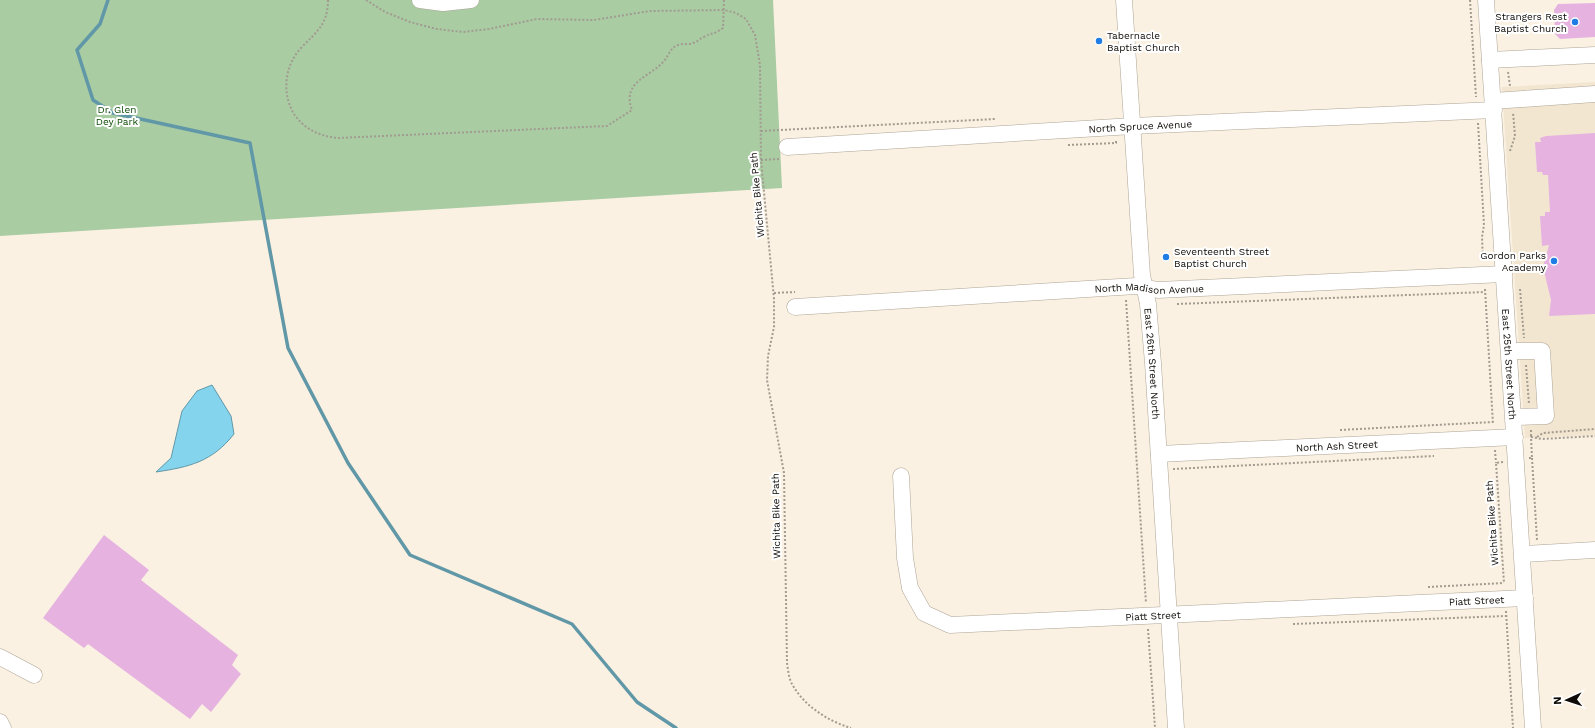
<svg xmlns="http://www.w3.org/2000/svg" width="1595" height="728" font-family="'Work Sans',sans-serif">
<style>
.built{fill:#f3e6d0}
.green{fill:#a9cca3}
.water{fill:#85d4ed;stroke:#6198a8}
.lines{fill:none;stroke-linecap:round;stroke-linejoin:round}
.stream{stroke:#6198a8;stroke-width:3.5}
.building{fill:#e6b3e1}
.minor-casing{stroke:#ada496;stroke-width:17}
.path{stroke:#a29b90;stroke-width:2;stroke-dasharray:2 2;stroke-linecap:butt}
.minor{stroke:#fff;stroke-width:16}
.poi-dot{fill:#217de6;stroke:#fff;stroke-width:1.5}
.labels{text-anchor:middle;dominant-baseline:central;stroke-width:4;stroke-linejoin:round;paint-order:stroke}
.poi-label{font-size:10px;fill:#0e0b07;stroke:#fff;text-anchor:end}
.park-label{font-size:10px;fill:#0c4a03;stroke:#fff}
.street-label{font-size:10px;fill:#0e0b07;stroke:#fff}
</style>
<rect width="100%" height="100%" fill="#fbf1e2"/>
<polygon class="built" points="1595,82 1595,435 1525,438 1502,87"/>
<polygon class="green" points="0,0 773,0 782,188 0,236"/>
<path class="water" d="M212 385 231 416 234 434C212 462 189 467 156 472L171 458 182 411 197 391Z"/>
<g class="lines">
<polyline class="stream" points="108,0 100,24 77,50 93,100 113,113 250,143 288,348 348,463 410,555 572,624 637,702 676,728"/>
</g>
<g class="building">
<polygon points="1595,3 1595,37 1560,39 1555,34 1554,10 1558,4"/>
<polygon points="1595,133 1595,314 1549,316 1551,300 1543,267 1549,245 1542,246 1540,216 1545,216 1545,212 1550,212 1548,175 1543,175 1542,172 1537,172 1535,142 1541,142 1540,138 1546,136"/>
<polygon points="104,535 149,570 141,580 238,655 232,665 241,674 211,712 202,704 190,719 88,644 84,648 43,618"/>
</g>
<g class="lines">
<g class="minor-casing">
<g id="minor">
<polyline points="420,0 443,3 471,0"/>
<path id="s1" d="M1124 0 1142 275 1148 304 1153 363 1176 728"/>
<path id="s2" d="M1486 0 1533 728"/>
<polyline points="1490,60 1595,55"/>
<polyline points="1493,101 1595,94"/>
<path id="s3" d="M787 147 1133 126 1494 110"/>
<path id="s4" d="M795 307 1136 286 1158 290 1504 274"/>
<polyline points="1509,351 1542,351 1546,416 1514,417"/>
<path id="s5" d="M1159 454 1515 437"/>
<path id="s6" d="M901 476 905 558 910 588 924 613 950 625 1525 598"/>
<polyline points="1523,554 1595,550"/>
<polyline points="0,657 34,675"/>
<polyline points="0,722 3,728"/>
</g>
</g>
<g class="path">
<path d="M328 0C328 25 316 32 301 48 284 66 282 94 294 114 305 130 320 136 338 138L607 126 632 110C621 81 651 77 664 61 669 55 670 48 678 45 683 43 689 45 693 43 698 42 700 38 704 37 713 32 713 35 723 28L724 0"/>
<path d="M366 0 385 12 410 22 437 29 463 32 489 29 537 19 594 20 650 11 724 10 736 13 746 19 755 35 760 65 761 160 774 299V327L768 356 767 380 784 473 787 663C788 670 789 679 792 684 804 706 828 721 851 728"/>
<polyline points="1470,0 1476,97"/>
<polyline points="1508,72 1510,86"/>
<polyline points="1478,123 1484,225 1482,237 1483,262"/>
<polyline points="761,131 995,119"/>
<polyline points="1068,145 1116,143 1116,141"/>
<polyline points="1510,151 1515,136 1513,112"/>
<polyline points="761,160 780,159"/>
<polyline points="1485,289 1493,424"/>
<polyline points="1520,289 1524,338"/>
<polyline points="774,293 795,292"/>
<polyline points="1126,300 1146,603"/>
<polyline points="1177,304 1485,292"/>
<polyline points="1526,365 1529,404"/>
<polyline points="1340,430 1493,422"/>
<polyline points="1531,430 1531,437"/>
<polyline points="1537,437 1543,433 1595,429"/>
<polyline points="1495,450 1496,463"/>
<polyline points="1529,458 1532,458 1531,437 1542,439 1595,436"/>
<polyline points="1532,458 1537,540"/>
<polyline points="1503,462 1496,463 1504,583"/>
<polyline points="1173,469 1434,456"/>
<polyline points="1428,587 1504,583"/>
<polyline points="1506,611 1513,728"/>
<polyline points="1293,624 1506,616"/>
<polyline points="1148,629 1155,728"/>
</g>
<use href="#minor" class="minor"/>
</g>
<g class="poi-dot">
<circle cx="1575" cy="22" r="4"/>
<circle cx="1099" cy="41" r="4"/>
<circle cx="1166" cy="257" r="4"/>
<circle cx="1554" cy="261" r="4"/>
</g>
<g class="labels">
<g class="poi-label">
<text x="1567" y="16">Strangers Rest<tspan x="1567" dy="12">Baptist Church</tspan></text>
<text x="1107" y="35" text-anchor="start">Tabernacle<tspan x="1107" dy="12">Baptist Church</tspan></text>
<text x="1174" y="251" text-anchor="start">Seventeenth Street<tspan x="1174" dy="12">Baptist Church</tspan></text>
<text x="1546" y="255">Gordon Parks<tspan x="1546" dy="12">Academy</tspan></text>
</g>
<g class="park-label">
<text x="117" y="109">Dr. Glen<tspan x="117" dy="12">Dey Park</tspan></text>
</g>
<g class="street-label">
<text stroke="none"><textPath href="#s3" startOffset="354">North Spruce Avenue</textPath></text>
<text transform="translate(757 195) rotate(-95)">Wichita Bike Path</text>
<text stroke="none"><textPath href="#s4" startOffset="355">North Madison Avenue</textPath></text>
<text stroke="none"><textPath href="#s1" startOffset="365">East 26th Street North</textPath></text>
<text stroke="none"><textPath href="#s2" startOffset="365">East 25th Street North</textPath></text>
<text stroke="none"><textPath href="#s5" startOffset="178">North Ash Street</textPath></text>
<text transform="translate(776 516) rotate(-91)">Wichita Bike Path</text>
<text transform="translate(1492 523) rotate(-94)">Wichita Bike Path</text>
<text stroke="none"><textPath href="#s6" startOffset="697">Piatt Street</textPath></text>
<text stroke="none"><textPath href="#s6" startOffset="373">Piatt Street</textPath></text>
</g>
</g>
<g transform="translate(1567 700) rotate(267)" stroke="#ffffff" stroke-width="3" paint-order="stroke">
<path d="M0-3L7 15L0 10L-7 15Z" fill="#0e0b07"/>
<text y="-6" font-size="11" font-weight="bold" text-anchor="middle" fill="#0e0b07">N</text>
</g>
</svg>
